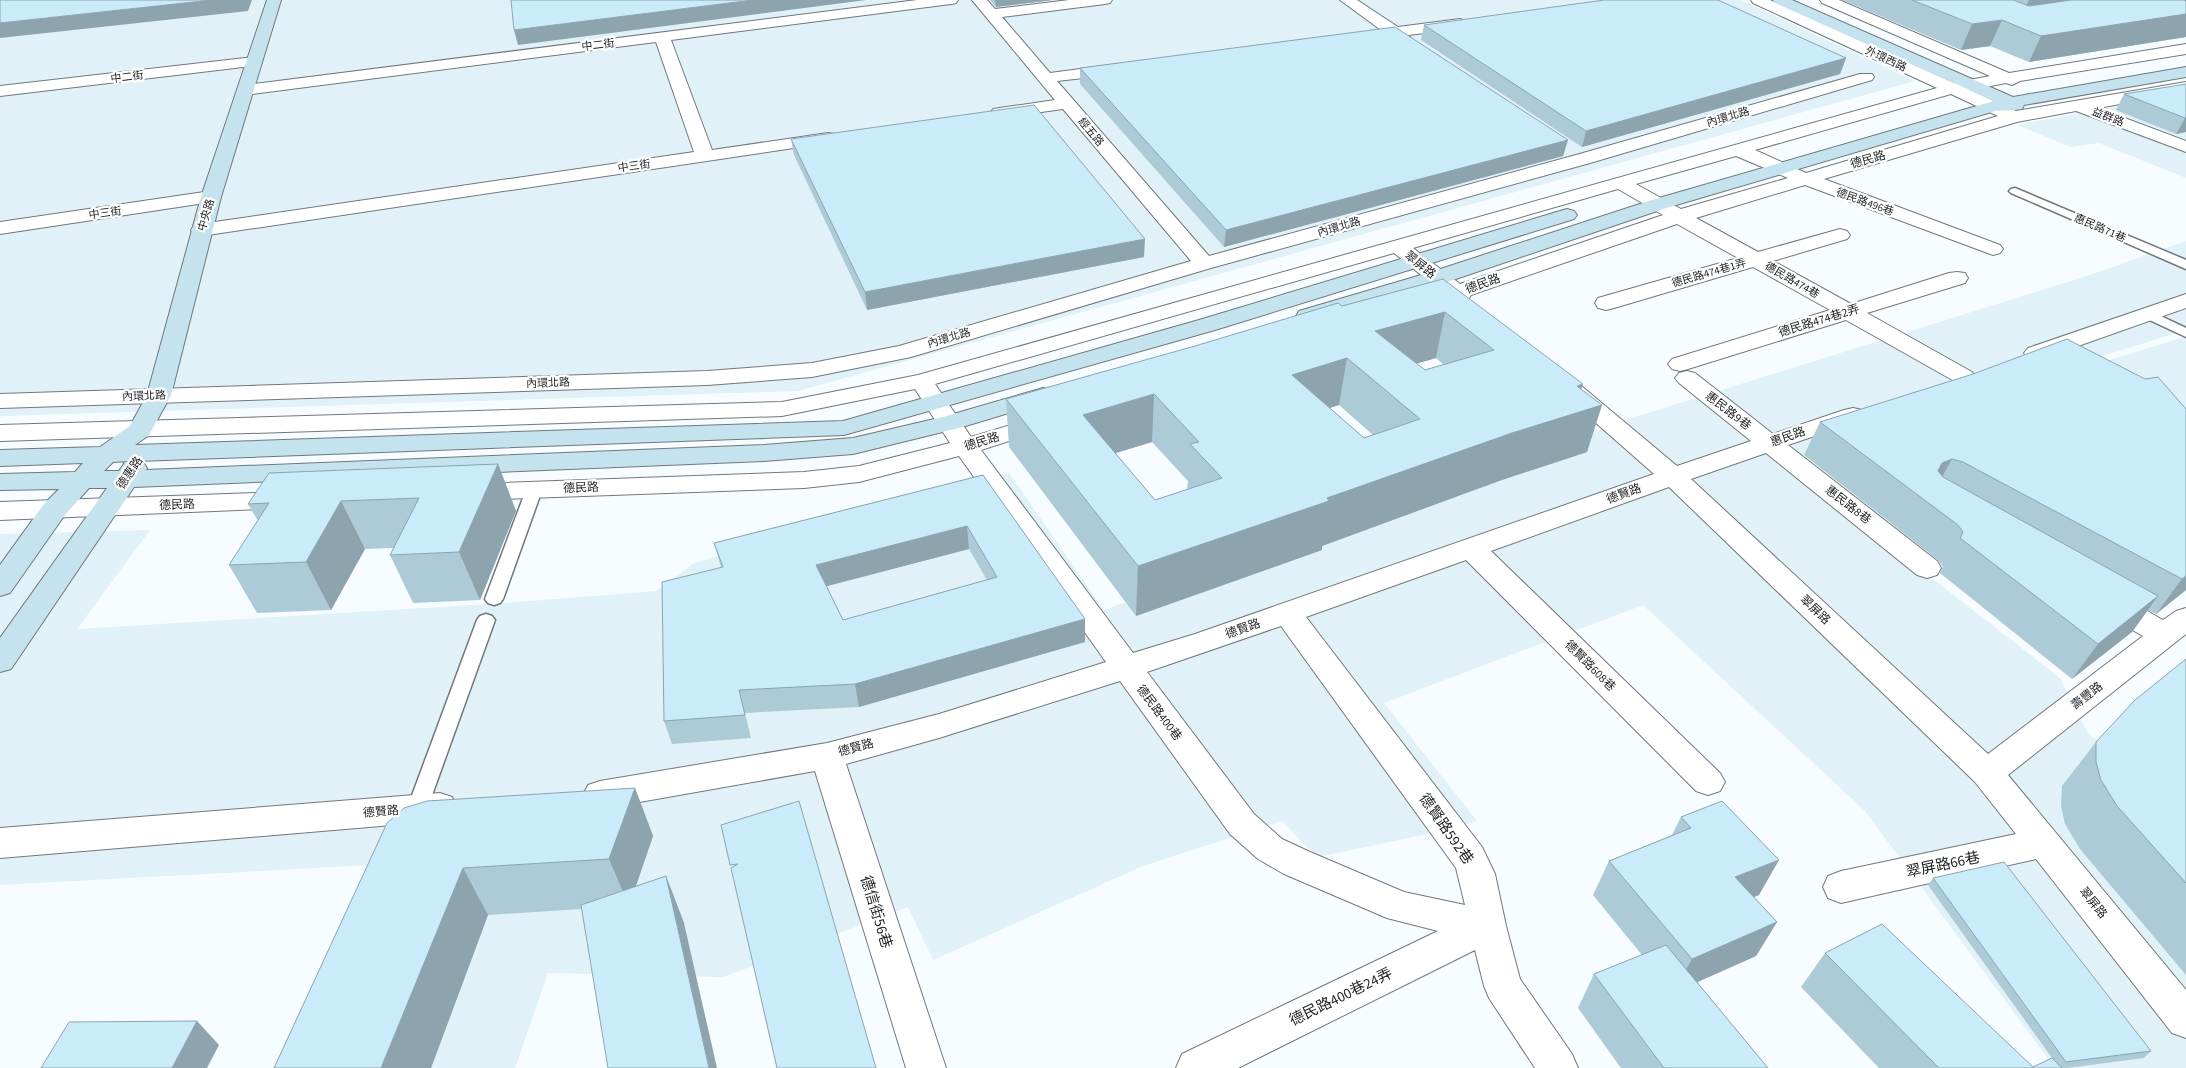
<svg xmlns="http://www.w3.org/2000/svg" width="2186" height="1068" font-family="'Source Sans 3','Noto Sans TC',sans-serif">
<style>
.built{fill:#e1f1f8}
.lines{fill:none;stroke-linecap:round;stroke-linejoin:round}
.lane-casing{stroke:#71787b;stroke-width:3}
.street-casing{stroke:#71787b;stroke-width:2}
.secondary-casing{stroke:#71787b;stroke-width:2}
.lane{fill:#fff;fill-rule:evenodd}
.street{fill:#fff;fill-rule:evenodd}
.secondary{fill:#c5e3ee;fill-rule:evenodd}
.wall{fill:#adcad7;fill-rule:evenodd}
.shaded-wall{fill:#8da4af}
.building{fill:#c9ebfa;stroke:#8da4af;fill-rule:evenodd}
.labels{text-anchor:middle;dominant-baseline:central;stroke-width:4.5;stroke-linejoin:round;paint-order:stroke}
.far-street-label{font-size:11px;fill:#242628;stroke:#fff}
.street-label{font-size:12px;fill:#242628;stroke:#fff}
.near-street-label{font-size:15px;fill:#242628;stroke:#fff}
</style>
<rect width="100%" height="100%" fill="#f6fcff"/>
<g class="built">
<polygon points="0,0 1741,0 1915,81 798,391 0,416"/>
<polygon points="2148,100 2186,115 2186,178 2099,143 2071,147 2017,125"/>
<polygon points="2186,241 2186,330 2048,373 1973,400 1783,462 2060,678 2089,735 2186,800 2186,1068 2055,1068 1865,811 1643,605 1384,703 1477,821 1438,832 1317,857 1282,821 1143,866 933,960 908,907 723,977 548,973 515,1068 313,1068 391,864 0,885 0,534 150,530 77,629 505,603 656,591 694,563 1009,473 1104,610 1632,418 2090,275"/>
<polygon points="2184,337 2186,338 2186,469 2068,373"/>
</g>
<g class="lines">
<g class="lane-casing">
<g id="lane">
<polygon points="2015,188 2186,260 2186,269 2011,193 2009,191 2011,189"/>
<polygon points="2148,310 2186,328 2186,337 2143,317 2141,314 2143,311"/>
<polygon points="534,485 540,487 542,490 503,599 500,603 494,605 488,603 485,599 526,490 528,487"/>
<polygon points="486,614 492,616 495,620 427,809 424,815 417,817 410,815 407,809 477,620 480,616"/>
</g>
</g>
<g class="street-casing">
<g id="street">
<polygon points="917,0 958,0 956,3 951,4 671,40 712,150 828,133 834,134 837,138 834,142 201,236 194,234 191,230 194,226 201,224 694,152 656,42 245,95 239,94 237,90 239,86"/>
<polygon points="972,0 987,0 995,9 1069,0 1112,0 1110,3 1105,4 1002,17 1050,73 1118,64 1124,66 1126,69 1124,72 1118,74 1057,81 1209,256 1576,155 1860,74 1872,74 1874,77 1872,80 1590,163 1211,268 911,357 812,377 707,385 0,408 0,394 707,371 812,363 899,346 1191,261 1063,109 999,118 993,117 990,113 993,109 1055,100"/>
<path d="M1340 0H1357L1398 27 1460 19 1465 21 1468 24 1465 27 1460 29 1408 35 1410 37 1407 40C1400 42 1398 38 1391 37 1381 36 1371 42 1361 39L1358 36 1361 33 1381 30Z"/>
<path d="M1751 0H1770L1954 83 1990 76 1822 3 1820 0H1839L2009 73 2186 44V54L2020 81 2012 85 2006 83 1970 90 2016 111 2186 82V92L2098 108 2186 141V152L2076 111 2017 122 1824 179 2000 245 2003 249 2000 253 1993 255 1805 185 1696 218 1758 252 1840 229 1847 231 1850 235 1847 239 1773 261 1851 304 1949 273 1957 272 1965 273 1968 278 1965 283 1867 313 1972 372 1976 377 1972 382 1964 384 1956 382 1846 320 1688 369 1680 371 1672 369 1668 364 1672 359 1830 310 1753 267 1614 308 1606 310 1598 308 1595 303 1598 298 1738 258 1677 224 1471 295 1468 300H1456L1424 311 1416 309 1413 304 1416 299 1441 291 1394 253 935 384 971 437 1044 415 1053 417 1056 422 1053 427 981 450 1133 653 1195 634 1654 474 1563 394 1559 389 1563 384 1571 382 1579 384 1677 466 1751 441 1679 383 1675 378 1679 373 1687 371 1695 373 1773 434 1844 410 1853 408 1862 410 1865 415 1862 420 1788 445 1937 561 1941 568 1937 575 1927 578 1917 575 1766 453 1691 479 1988 754 2143 636 2097 610 2092 603 2097 596C2119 589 2143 610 2163 620L2176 611 2186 608V634L2008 775 2186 990V1038L2172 1033 2036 859 1841 903 1828 898 1823 887 1828 876 1841 871 2016 834 1975 782 1669 487 1491 551 1720 773 1725 782 1720 791 1708 795 1696 791 1466 560 1306 617 1482 847 1495 874 1506 926 1520 979 1572 1054 1578 1068H1535L1489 998 1484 986 1475 950 1238 1068H1176L1182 1054 1438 931 1387 918 1284 874 1258 859 1230 834 1120 681 939 738 846 764 946 1068H906L815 771 600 809 588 805 583 795 588 785 600 781 827 743 939 714 1106 662 959 456 859 482 804 488 472 500 463 498 459 492 463 486 472 484 804 472 859 466 950 443 915 389 782 416 0 441V425L782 402 918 375 1937 88 1753 3ZM1951 94 1998 116 1806 173 1755 150ZM1736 156 1788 178 1681 209 1636 184ZM1618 189 1663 215 1460 284 1413 248ZM1281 626 1456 868 1465 905 1404 892 1310 852 1282 839 1254 814 1147 672Z"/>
<polygon points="254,57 260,59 262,62 260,65 0,96 0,86"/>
<polygon points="211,191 218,193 221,197 218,201 0,234 0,222"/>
<polygon points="2186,294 2186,308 2044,358 2036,360 2028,358 2024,353 2028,348"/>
<polygon points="287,492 296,494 300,500 296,506 287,508 0,520 0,502"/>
<polygon points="440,793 452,797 457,807 452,817 440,821 0,858 0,828"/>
</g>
</g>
<g class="secondary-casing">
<g id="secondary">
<path d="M267 0H281L221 197 171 395 149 435 135 445 843 421 1199 320 1560 211 1567 209 1574 211 1577 215 1574 219 1215 330 844 435 138 461 143 462 147 468 146 470 764 445 853 438 943 417 1043 388 1052 390 1055 395 1052 400 959 428 853 454 764 461 134 487 11 669 0 672V638L107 488H89L64 516 10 593 0 596V565L44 504 59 489 0 490V474L75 472 83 463 0 466V450L100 447 130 426 147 395 201 197ZM129 461 125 462 119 471H104L113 462Z"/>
<path d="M1773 0H1792L2013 97 2186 67V77L2024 105 2022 109C2013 111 2004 110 1995 111L1666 208 1444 283 1315 321 1307 323 1299 321 1296 316 1299 311 1428 273 1652 200 1994 101 1775 3Z"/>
</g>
</g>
<use href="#lane" class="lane"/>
<use href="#street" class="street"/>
<use href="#secondary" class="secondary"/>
</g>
<g class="wall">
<polygon points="990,0 1053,0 996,7"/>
<polygon points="1842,0 2186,0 2186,37 2029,62 1990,46 1961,50"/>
<polygon points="1424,25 1846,58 1840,74 1582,147 1421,40"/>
<polygon points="1080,68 1568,140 1563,156 1224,247 1080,84"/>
<polygon points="2186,84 2186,132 2176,134 2116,110 2124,94"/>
<polygon points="791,139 1144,257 867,310 794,155"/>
<path d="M1443 279 1583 384 1581 389 1602 405 1587 452 1499 481 1322 546V550L1136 616 1009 447 1006 399 1342 306ZM1436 358 1444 365 1425 370 1416 364ZM1339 405 1373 435 1364 438 1330 408ZM1152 442 1188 481 1187 490 1155 500 1115 453Z"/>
<polygon points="2145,379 2186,590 2156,614 2148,610 2132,632 2072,679 1940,573 1943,567 1938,560 1804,455 1820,422"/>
<polygon points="498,464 516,511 480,600 413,603 390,555 394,548 365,549 331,610 257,613 229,565 258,521 248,504"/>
<path d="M983 475 1085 619V642L859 707 745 713 751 738 672 744 664 721 721 567 714 543ZM969 549 987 580 843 620 826 586Z"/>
<polygon points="2186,659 2186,975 2080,849 2065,824 2061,806 2062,786 2096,742"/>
<polygon points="635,788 653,836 636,886 666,876 684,923 581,909 488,915 431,1068 274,1068 387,823"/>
<polygon points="1681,817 1759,895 1754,897 1777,922 1756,956 1697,982 1768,1068 1621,1068 1578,1008 1594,974 1642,955 1593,895 1609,861 1672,835"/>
<polygon points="1933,878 2151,1051 2144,1058 2067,1068 1879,1068 1801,987 1825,953 2033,1067 2052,1058 1928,885"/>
</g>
<g class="shaded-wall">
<polygon points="212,0 252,0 248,11 0,38 0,23"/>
<polygon points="753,0 866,0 518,45 514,30"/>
<polygon points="995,0 1053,0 996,7"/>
<polygon points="2029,0 2138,0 2020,18"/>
<polygon points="2168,0 2186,0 2186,37 2029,62 2041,36"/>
<polygon points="2002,20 1990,46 1961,50 1972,24"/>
<polygon points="1846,58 1840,74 1582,147 1586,131"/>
<polygon points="2185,118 2186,118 2186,132 2176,134"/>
<polygon points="1568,140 1563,156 1224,247 1226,230"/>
<polygon points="1145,239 1144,257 867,310 865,292"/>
<polygon points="1445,312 1436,358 1369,377 1375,331"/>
<polygon points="1347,358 1339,405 1286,422 1292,375"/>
<polygon points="1583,384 1574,413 1602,405 1587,452 1499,481 1322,546 1322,550 1136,616 1138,566 1327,498"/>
<polygon points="1154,394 1152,442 1083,463 1083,415"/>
<polygon points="1952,459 1933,493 1923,497 1942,463"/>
<polygon points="498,464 516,511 480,600 459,552"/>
<polygon points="341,501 365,549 331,610 306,562"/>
<polygon points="967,526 969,549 820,588 816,565"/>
<polygon points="2186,576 2186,590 2156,614 2182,579"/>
<polygon points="2158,596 2132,632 2072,679 2098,644"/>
<polygon points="1085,619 1085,642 859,707 855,684"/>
<polygon points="635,788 653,836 629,906 609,859"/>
<polygon points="1779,860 1759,895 1716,912 1735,877"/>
<polygon points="463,868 488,915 431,1068 381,1068"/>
<polygon points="666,876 684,923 717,1068 709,1068"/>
<polygon points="1777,922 1756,956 1673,993 1692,959"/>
<polygon points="197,1021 219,1045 207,1068 172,1068"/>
</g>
<g class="building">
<polygon points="0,0 212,0 0,23"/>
<polygon points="511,0 753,0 514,30"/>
<polygon points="1604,0 1718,0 1846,58 1586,131 1424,25"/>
<polygon points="1912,0 2013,0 2029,6 2071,0 2183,0 2186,1 2186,14 2041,36 2002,20 1972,24"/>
<polygon points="1395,27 1568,140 1226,230 1080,68"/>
<polygon points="2186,84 2186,118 2185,118 2124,94"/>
<polygon points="1034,105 1145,239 865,292 791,139"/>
<path d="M1443 279 1583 384 1577 386 1602 405 1512 433 1327 498 1329 501 1138 566 1006 399 1195 346 1338 303 1342 306ZM1445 312 1494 350 1425 370 1375 331ZM1347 358 1420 419 1364 438 1292 375ZM1154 394 1199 442 1190 444 1222 478 1155 500 1083 415Z"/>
<polygon points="2067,339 2145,379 2158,377 2186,409 2186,576 2182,579 1963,462 1952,459 1942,463 1938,471 1943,477 2158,596 2098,644 1960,538 1963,532 1958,525 1820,422 1973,374"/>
<polygon points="498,464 459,552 390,555 419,498 341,501 306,562 229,565 269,503 248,504 269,473"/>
<path d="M983 475 1085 619 855 684 739 690 745 715 664 721 662 582 723 567 714 543ZM967 526 997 577 843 620 816 565Z"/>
<polygon points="2186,659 2186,883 2117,806 2101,780 2096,762 2096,742 2135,700"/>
<polygon points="635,788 609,859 463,868 381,1068 274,1068 387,823 404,808 427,801"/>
<polygon points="799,801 876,1068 777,1068 731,868 738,864 730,865 721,825"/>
<polygon points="1722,801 1779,860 1735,877 1777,922 1692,959 1609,861 1691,828 1681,817"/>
<polygon points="2004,862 2151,1051 2066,1062 1933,878"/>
<polygon points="666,876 709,1068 608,1068 581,905"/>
<polygon points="1882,924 2033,1067 2052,1058 2062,1068 1939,1068 1825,953"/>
<polygon points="1666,945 1768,1068 1664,1068 1594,974"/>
<polygon points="197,1021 172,1068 41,1068 69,1022"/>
</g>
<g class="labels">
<g class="far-street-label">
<text transform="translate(598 45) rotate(-7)">中二街</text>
<text transform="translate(1886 59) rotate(25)">外環西路</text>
<text transform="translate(127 77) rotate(-7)">中二街</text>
<text transform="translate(1728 117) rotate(-16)">內環北路</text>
<text transform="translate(2108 117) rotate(21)">益群路</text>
<text transform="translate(1091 132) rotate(50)">經五路</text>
<text transform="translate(634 166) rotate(-8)">中三街</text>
<text transform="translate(1865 202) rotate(20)">德民路496巷</text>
<text transform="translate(105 213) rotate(-8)">中三街</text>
<text transform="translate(206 215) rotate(-74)">中央路</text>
<text transform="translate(1339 227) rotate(-16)">內環北路</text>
<text transform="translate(2100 228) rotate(23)">惠民路71巷</text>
<text transform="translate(1709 273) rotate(-16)">德民路474巷1弄</text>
<text transform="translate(1792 280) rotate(30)">德民路474巷</text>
<text transform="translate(949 338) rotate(-16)">內環北路</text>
<text transform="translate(548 383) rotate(-2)">內環北路</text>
<text transform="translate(144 396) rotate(-2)">內環北路</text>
</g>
<g class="street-label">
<text transform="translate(1868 160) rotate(-16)">德民路</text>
<text transform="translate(1420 265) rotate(38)">翠屏路</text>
<text transform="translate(1483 284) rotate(-19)">德民路</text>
<text transform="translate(1819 321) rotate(-17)">德民路474巷2弄</text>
<text transform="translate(1728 411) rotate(38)">惠民路9巷</text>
<text transform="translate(1788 437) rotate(-19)">惠民路</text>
<text transform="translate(982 442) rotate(-17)">德民路</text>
<text transform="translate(130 473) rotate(-56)">德惠路</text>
<text transform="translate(581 488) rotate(-2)">德民路</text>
<text transform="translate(1624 494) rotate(-20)">德賢路</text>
<text transform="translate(177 505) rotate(-2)">德民路</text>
<text transform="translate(1848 505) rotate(38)">惠民路8巷</text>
<text transform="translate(1815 610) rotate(43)">翠屏路</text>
<text transform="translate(1243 629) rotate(-19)">德賢路</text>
<text transform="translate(1590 666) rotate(45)">德賢路608巷</text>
<text transform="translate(2087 696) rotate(-38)">壽豐路</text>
<text transform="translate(1159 713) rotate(53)">德民路400巷</text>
<text transform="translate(856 748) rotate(-15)">德賢路</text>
<text transform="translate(381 812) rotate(-5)">德賢路</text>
<text transform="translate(2093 903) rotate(51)">翠屏路</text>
</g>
<g class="near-street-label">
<text transform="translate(1446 829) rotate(55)">德賢路592巷</text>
<text transform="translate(1943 865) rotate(-12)">翠屏路66巷</text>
<text transform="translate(876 912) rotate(73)">德信街56巷</text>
<text transform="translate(1341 997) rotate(-26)">德民路400巷24弄</text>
</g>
</g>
</svg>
